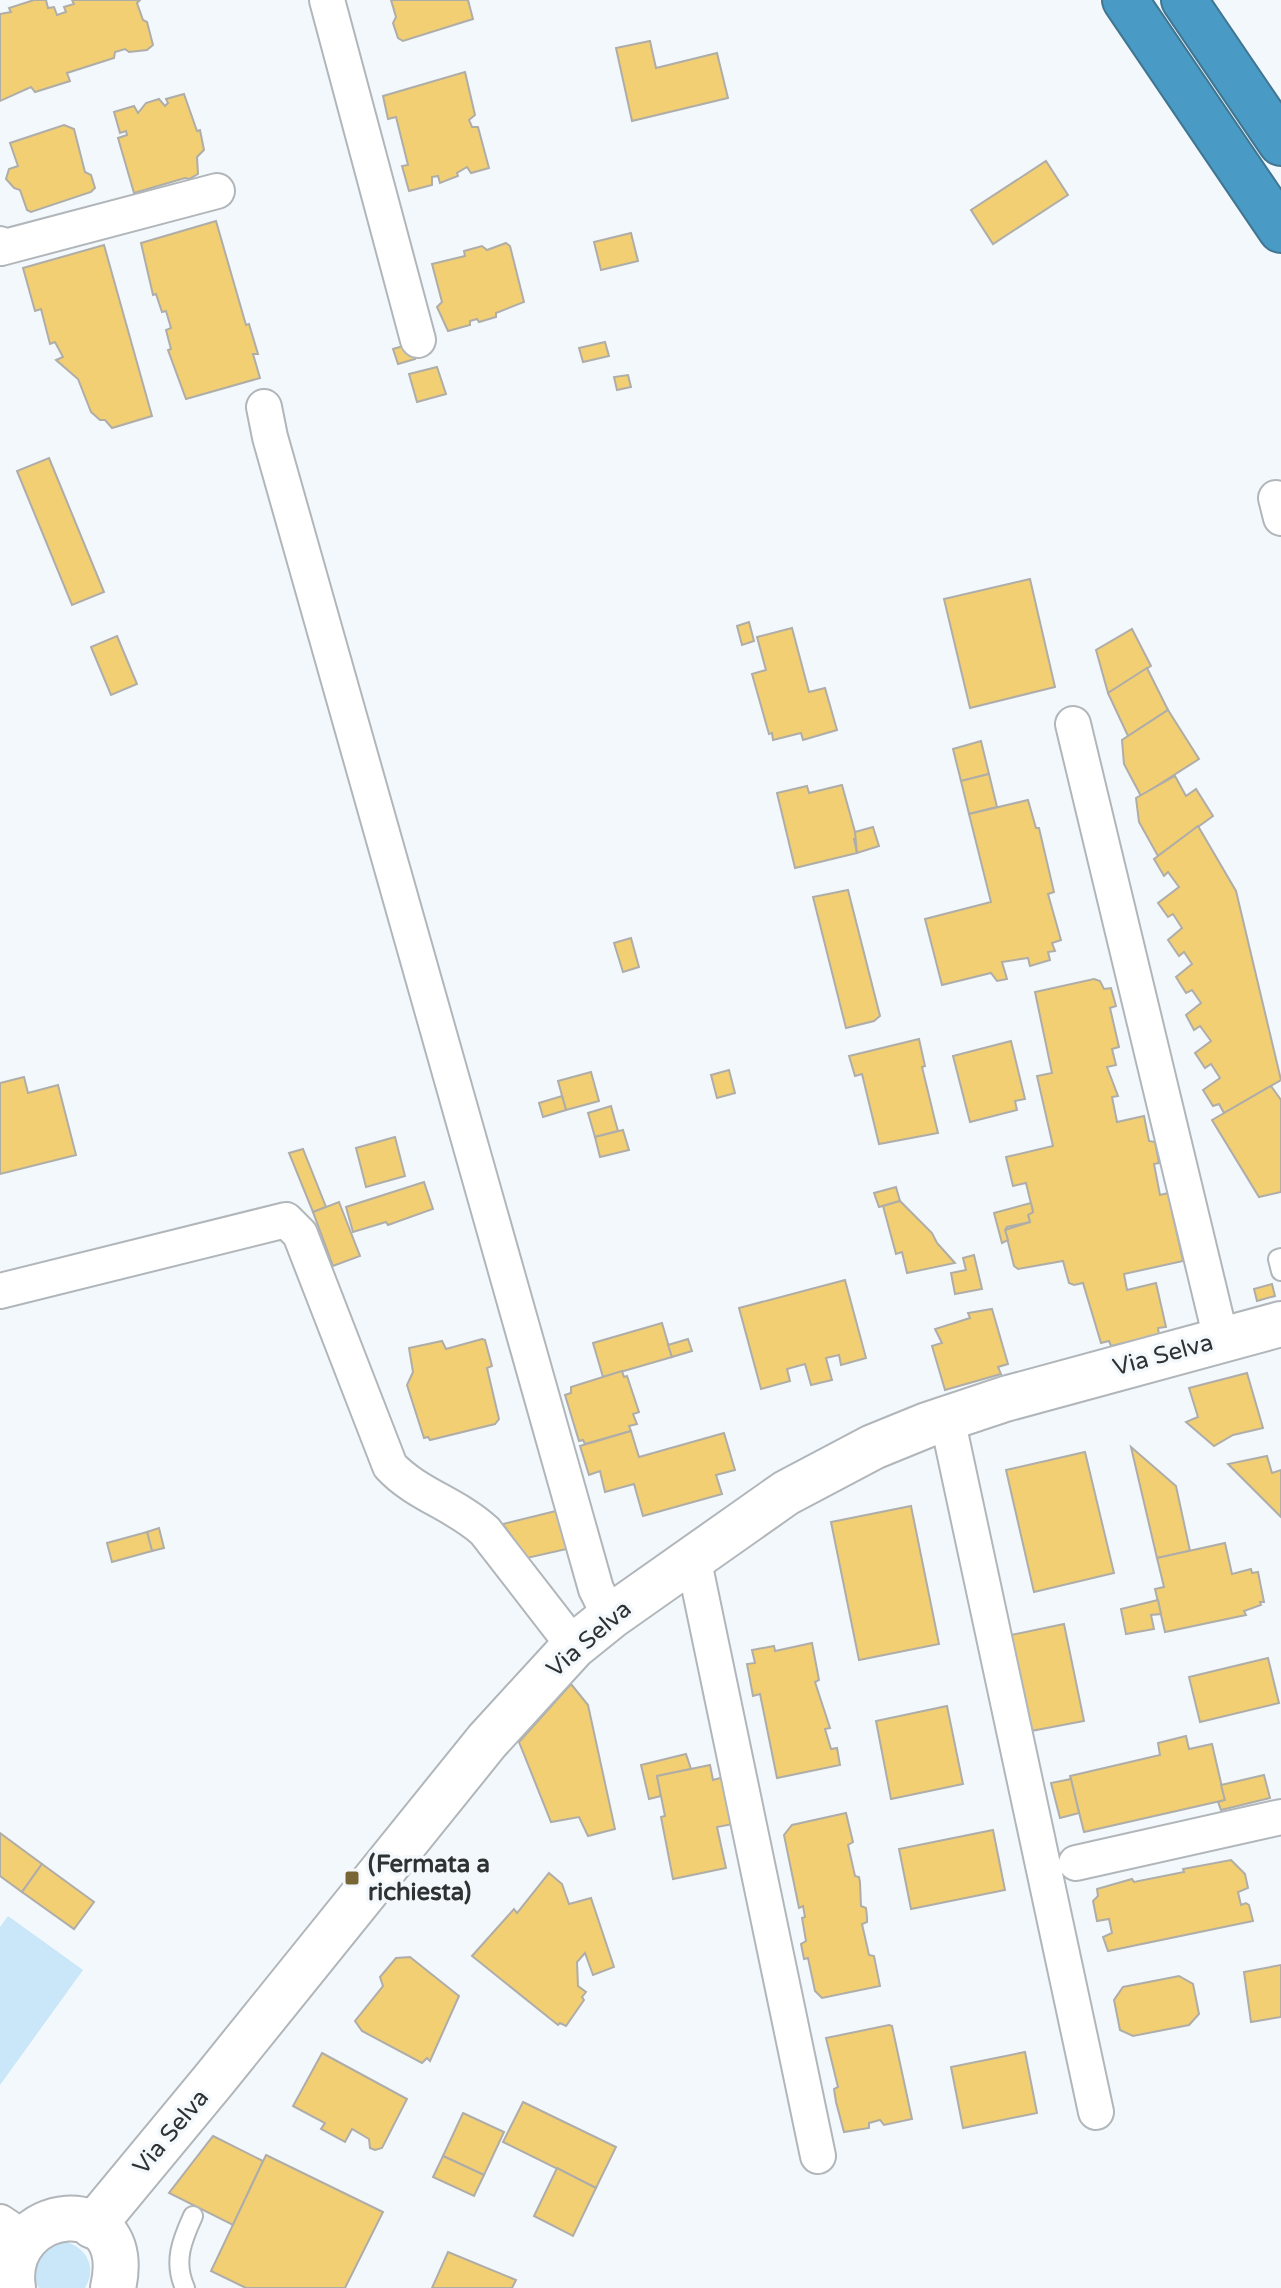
<svg xmlns="http://www.w3.org/2000/svg" width="1281" height="2288" font-family="'Varela Round',sans-serif">
<style>
.green{fill:#c9e7f9}
.building{fill:#f3cf74;stroke:#afada8;stroke-width:2}
.lines{fill:none;stroke-linecap:round;stroke-linejoin:round}
.service-casing{stroke:#b1b6ba;stroke-width:22}
.minor-casing{stroke:#b1b6ba;stroke-width:38}
.tertiary-casing{stroke:#b1b6ba;stroke-width:48}
.motorway-casing{stroke:#407691;stroke-width:48}
.service{stroke:#fff;stroke-width:18}
.minor{stroke:#fff;stroke-width:34}
.tertiary{stroke:#fff;stroke-width:44}
.motorway{stroke:#499ac4;stroke-width:44}
.poi-dot{fill:#7a6635;stroke:#f3f8fc;stroke-width:3}
.labels{text-anchor:middle;dominant-baseline:central;stroke-width:7;stroke-linejoin:round;paint-order:stroke}
.street-label{font-size:24px;fill:#2f3233;stroke:#f3f8fc}
.poi-label{font-size:24px;font-weight:bold;fill:#2f3233;stroke:#f3f8fc;text-anchor:start}
</style>
<rect width="100%" height="100%" fill="#f3f8fc"/>
<g class="green">
<polygon points="8,1916 83,1970 0,2085 0,1927"/>
<path d="M64 2241C86 2247 98 2267 85 2288H39C28 2271 37 2261 47 2245Z"/>
</g>
<g class="building">
<polygon points="34,0 46,0 48,8 54,7 57,15 66,12 64,7 74,4 72,0 140,0 137,3 143,20 147,22 153,45 147,50 129,52 125,49 115,52 114,58 67,73 70,81 35,92 31,87 0,101 0,14 11,12 9,8"/>
<polygon points="391,0 468,0 473,19 403,41 398,38 393,23 396,17"/>
<polygon points="650,41 656,68 717,53 728,98 632,121 616,48"/>
<polygon points="465,72 475,115 469,120 472,127 478,127 489,168 471,173 467,167 457,173 458,176 440,183 438,176 432,177 432,185 409,191 402,166 408,165 396,117 388,119 383,96"/>
<polygon points="184,94 197,131 200,130 204,150 197,157 198,174 189,179 185,178 134,193 118,138 127,135 126,131 120,133 114,112 134,106 138,113 146,103 159,99 165,106 168,103 166,99"/>
<polygon points="64,125 74,129 85,172 91,175 95,188 91,192 31,212 27,210 20,190 14,188 6,179 9,169 18,166 10,143"/>
<polygon points="1046,161 1068,195 993,244 971,210"/>
<polygon points="216,221 246,325 249,324 258,354 253,354 260,378 186,399 168,350 171,349 166,330 171,328 166,311 162,312 156,294 153,295 141,243"/>
<polygon points="631,233 638,261 601,270 594,242"/>
<polygon points="506,243 510,246 524,302 496,313 496,317 479,322 477,319 470,321 470,325 448,331 437,307 442,302 432,264 465,256 464,251 482,246 487,250"/>
<polygon points="104,245 152,416 112,428 105,420 100,420 91,412 78,379 56,360 63,357 55,342 50,344 41,309 35,311 23,268"/>
<polygon points="605,342 609,356 583,362 579,348"/>
<polygon points="410,344 415,359 398,364 393,349"/>
<polygon points="437,367 446,394 417,402 409,374"/>
<polygon points="628,375 631,387 617,390 614,377"/>
<polygon points="49,458 104,592 72,605 17,471"/>
<polygon points="1030,579 1055,687 970,708 944,599"/>
<polygon points="749,622 754,641 742,645 737,626"/>
<polygon points="792,628 809,692 825,688 837,730 803,740 801,733 773,740 772,733 769,734 752,674 766,670 757,637"/>
<polygon points="1132,629 1151,666 1108,693 1096,650"/>
<polygon points="117,636 137,684 111,695 91,647"/>
<polygon points="1147,668 1168,710 1128,736 1108,693"/>
<polygon points="1168,710 1199,759 1141,796 1124,764 1122,740"/>
<polygon points="981,741 989,774 961,781 953,749"/>
<polygon points="989,774 997,807 969,814 961,781"/>
<polygon points="1175,776 1186,796 1196,789 1213,816 1158,856 1139,822 1136,798"/>
<polygon points="842,785 857,839 854,839 857,853 795,868 777,793 807,786 809,793"/>
<polygon points="1028,800 1036,828 1039,828 1054,892 1048,894 1061,940 1052,943 1055,951 1048,952 1050,960 1030,966 1028,958 1002,962 1007,979 997,981 991,973 942,985 925,919 991,902 969,814"/>
<polygon points="1198,826 1236,891 1281,1080 1224,1113 1219,1104 1213,1106 1203,1090 1220,1078 1211,1064 1205,1068 1195,1053 1211,1041 1200,1026 1194,1030 1186,1015 1201,1003 1192,990 1186,993 1176,977 1192,964 1184,952 1179,956 1168,940 1182,928 1173,914 1168,917 1158,903 1179,887 1168,872 1164,876 1154,859"/>
<polygon points="873,827 879,846 857,853 855,832"/>
<polygon points="848,890 880,1016 874,1021 846,1028 813,897"/>
<polygon points="631,938 639,967 623,972 614,943"/>
<polygon points="1094,979 1100,981 1104,989 1111,988 1116,1006 1110,1008 1119,1047 1112,1049 1116,1065 1107,1067 1118,1096 1112,1097 1117,1122 1144,1116 1149,1141 1155,1142 1159,1163 1154,1164 1160,1195 1168,1193 1183,1261 1124,1274 1127,1290 1156,1283 1166,1327 1158,1328 1159,1335 1111,1346 1109,1341 1101,1343 1083,1283 1074,1285 1069,1283 1063,1261 1018,1269 1014,1266 1005,1230 1030,1222 1028,1215 1033,1212 1026,1183 1013,1186 1006,1157 1053,1146 1037,1076 1052,1073 1035,992"/>
<polygon points="919,1039 925,1066 922,1067 938,1133 879,1144 862,1074 855,1076 849,1056"/>
<polygon points="1011,1041 1025,1099 1015,1101 1017,1110 970,1122 953,1056"/>
<polygon points="729,1070 735,1093 717,1098 711,1075"/>
<polygon points="591,1072 599,1101 566,1110 558,1081"/>
<polygon points="24,1077 28,1093 58,1085 76,1155 0,1174 0,1083"/>
<polygon points="1271,1086 1281,1100 1281,1192 1259,1197 1212,1120"/>
<polygon points="562,1096 566,1110 543,1117 539,1103"/>
<polygon points="611,1106 618,1131 595,1137 588,1113"/>
<polygon points="623,1130 629,1150 600,1157 595,1137"/>
<polygon points="395,1137 405,1176 366,1187 356,1148"/>
<polygon points="303,1149 326,1207 313,1212 289,1153"/>
<polygon points="424,1182 433,1209 388,1225 386,1222 353,1232 346,1207"/>
<polygon points="896,1187 900,1201 879,1207 874,1193"/>
<polygon points="900,1201 932,1233 937,1243 955,1263 907,1273 902,1252 896,1254 883,1206"/>
<polygon points="339,1202 360,1256 333,1266 313,1212"/>
<polygon points="1031,1203 1033,1212 1028,1215 1030,1222 1007,1227 1005,1230 1008,1240 1002,1243 994,1213"/>
<polygon points="974,1255 982,1289 955,1294 951,1273 966,1270 963,1258"/>
<polygon points="845,1280 866,1358 841,1365 839,1355 826,1358 832,1380 811,1385 805,1364 787,1369 790,1381 761,1389 739,1308"/>
<polygon points="1272,1284 1275,1296 1257,1301 1254,1289"/>
<polygon points="992,1309 1008,1364 998,1367 1001,1374 945,1390 932,1346 942,1343 935,1329 970,1318 968,1313"/>
<polygon points="662,1323 672,1357 603,1377 593,1343"/>
<polygon points="482,1339 485,1340 492,1366 487,1368 499,1419 495,1424 430,1440 428,1437 424,1438 407,1385 413,1372 409,1348 442,1341 446,1349"/>
<polygon points="688,1339 692,1351 672,1357 668,1345"/>
<polygon points="622,1371 624,1377 627,1376 639,1412 633,1414 637,1424 629,1426 631,1431 585,1444 583,1440 579,1441 565,1395 571,1393 571,1387"/>
<polygon points="1247,1373 1263,1428 1233,1435 1214,1446 1186,1422 1198,1417 1189,1388"/>
<polygon points="631,1431 639,1457 724,1433 735,1470 716,1475 722,1494 643,1516 634,1484 605,1492 600,1471 589,1475 580,1446"/>
<polygon points="1131,1447 1176,1486 1190,1551 1157,1558"/>
<polygon points="1085,1452 1114,1573 1034,1592 1006,1470"/>
<polygon points="1267,1456 1272,1473 1281,1470 1281,1517 1228,1464"/>
<polygon points="911,1506 939,1644 859,1660 831,1522"/>
<polygon points="560,1510 571,1548 527,1558 503,1524"/>
<polygon points="159,1528 164,1548 152,1551 147,1532"/>
<polygon points="147,1532 152,1551 112,1562 107,1543"/>
<polygon points="1225,1543 1232,1574 1251,1569 1252,1573 1258,1572 1264,1602 1260,1602 1261,1605 1244,1611 1246,1615 1165,1632 1155,1589 1164,1587 1157,1558"/>
<polygon points="1158,1600 1161,1614 1151,1615 1154,1629 1126,1634 1121,1609"/>
<polygon points="1064,1624 1084,1721 1031,1731 1011,1635"/>
<polygon points="812,1643 819,1680 815,1682 830,1728 825,1729 831,1749 837,1748 840,1765 777,1778 760,1694 753,1696 747,1664 755,1663 752,1650 774,1646 775,1651"/>
<polygon points="1268,1658 1279,1703 1200,1722 1189,1677"/>
<polygon points="571,1684 588,1705 615,1829 588,1836 579,1817 551,1822 519,1742"/>
<polygon points="947,1706 963,1784 891,1799 876,1721"/>
<polygon points="1186,1736 1189,1749 1212,1744 1225,1800 1084,1832 1070,1776 1160,1755 1158,1743"/>
<polygon points="686,1754 691,1769 657,1776 661,1796 649,1799 641,1765"/>
<polygon points="710,1765 713,1780 724,1777 733,1824 717,1827 726,1868 673,1879 661,1817 665,1816 657,1776"/>
<polygon points="1264,1775 1270,1798 1221,1810 1218,1802 1225,1800 1221,1785"/>
<polygon points="1071,1779 1079,1813 1060,1818 1051,1783"/>
<polygon points="846,1813 853,1842 848,1845 855,1876 859,1877 860,1882 861,1906 866,1908 867,1917 867,1922 862,1924 869,1955 874,1956 880,1986 822,1998 815,1991 808,1958 804,1959 801,1944 806,1941 802,1918 805,1917 803,1906 799,1908 784,1835 792,1825"/>
<polygon points="993,1830 1005,1890 911,1909 899,1849"/>
<polygon points="0,1833 42,1864 22,1892 0,1876"/>
<polygon points="1231,1860 1245,1874 1248,1888 1238,1892 1241,1905 1246,1903 1249,1905 1253,1921 1108,1951 1103,1937 1112,1933 1109,1919 1097,1921 1093,1901 1098,1896 1097,1889 1132,1879 1134,1882 1184,1872 1183,1869"/>
<polygon points="42,1864 94,1902 74,1929 22,1892"/>
<polygon points="549,1873 562,1884 569,1904 591,1898 614,1967 593,1975 585,1953 577,1962 578,1986 586,1992 582,1997 584,2000 566,2026 560,2023 558,2025 472,1956 514,1909 517,1913"/>
<polygon points="410,1957 459,1996 430,2061 427,2058 422,2063 362,2031 355,2021 383,1986 380,1977 396,1958"/>
<polygon points="1281,1965 1281,2017 1251,2022 1244,1972"/>
<polygon points="1179,1976 1193,1984 1199,2014 1189,2025 1133,2036 1120,2030 1114,2000 1123,1987"/>
<polygon points="889,2025 892,2026 912,2119 884,2125 880,2120 869,2123 869,2128 844,2132 836,2102 834,2089 838,2087 826,2038"/>
<polygon points="1025,2052 1037,2113 963,2128 951,2067"/>
<polygon points="322,2053 407,2099 382,2148 375,2150 370,2148 369,2139 352,2129 345,2142 321,2129 325,2123 293,2106"/>
<polygon points="523,2102 616,2147 596,2188 503,2142"/>
<polygon points="463,2113 504,2132 484,2175 443,2156"/>
<polygon points="213,2136 263,2161 233,2225 169,2193"/>
<polygon points="266,2155 383,2212 345,2288 246,2288 211,2271"/>
<polygon points="443,2156 484,2175 474,2196 433,2177"/>
<polygon points="557,2168 596,2188 573,2236 534,2216"/>
<polygon points="448,2252 516,2280 512,2288 432,2288"/>
</g>
<g class="lines">
<g class="service-casing">
<g id="service">
<polyline points="1281,1258 1278,1259 1281,1271"/>
<path d="M185 2288C173 2262 182 2240 193 2216"/>
</g>
</g>
<g class="minor-casing">
<g id="minor">
<polyline points="327,0 418,340"/>
<polyline points="0,244 1,248 217,191"/>
<path d="M264 407 270 437C381 820 487 1205 596 1589L610 1617"/>
<polyline points="1276,498 1281,518"/>
<polyline points="1073,724 1221,1339"/>
<path d="M0 1291 286 1220 300 1234 390 1466C417 1495 456 1504 485 1531L574 1646"/>
<polyline points="947,1418 1096,2112"/>
<polyline points="693,1557 818,2156"/>
<polyline points="1076,1863 1281,1817"/>
<polyline points="0,2222 21,2236"/>
</g>
</g>
<g class="tertiary-casing">
<g id="tertiary">
<polyline points="93,2226 213,2081 487,1741 574,1646 610,1617 786,1493 873,1447 927,1425 1005,1399 1281,1324"/>
<path d="M13 2288C0 2204 136 2187 113 2288"/>
</g>
</g>
<g class="motorway-casing">
<g id="motorway">
<polyline points="1125,0 1281,230"/>
<polyline points="1184,0 1281,143"/>
</g>
</g>
<use href="#service" class="service"/>
<use href="#minor" class="minor"/>
<use href="#tertiary" class="tertiary"/>
<use href="#motorway" class="motorway"/>
</g>
<rect class="poi-dot" x="344" y="1870" width="16" height="16" rx="4"/>
<g class="labels">
<g class="street-label">
<text transform="translate(1163 1355) rotate(-15)">Via Selva</text>
<text transform="translate(589 1639) rotate(-41)">Via Selva</text>
<text transform="translate(171 2132) rotate(-50)">Via Selva</text>
</g>
<g class="poi-label">
<text x="368" y="1864">(Fermata a<tspan x="368" dy="28">richiesta)</tspan></text>
</g>
</g>
</svg>
